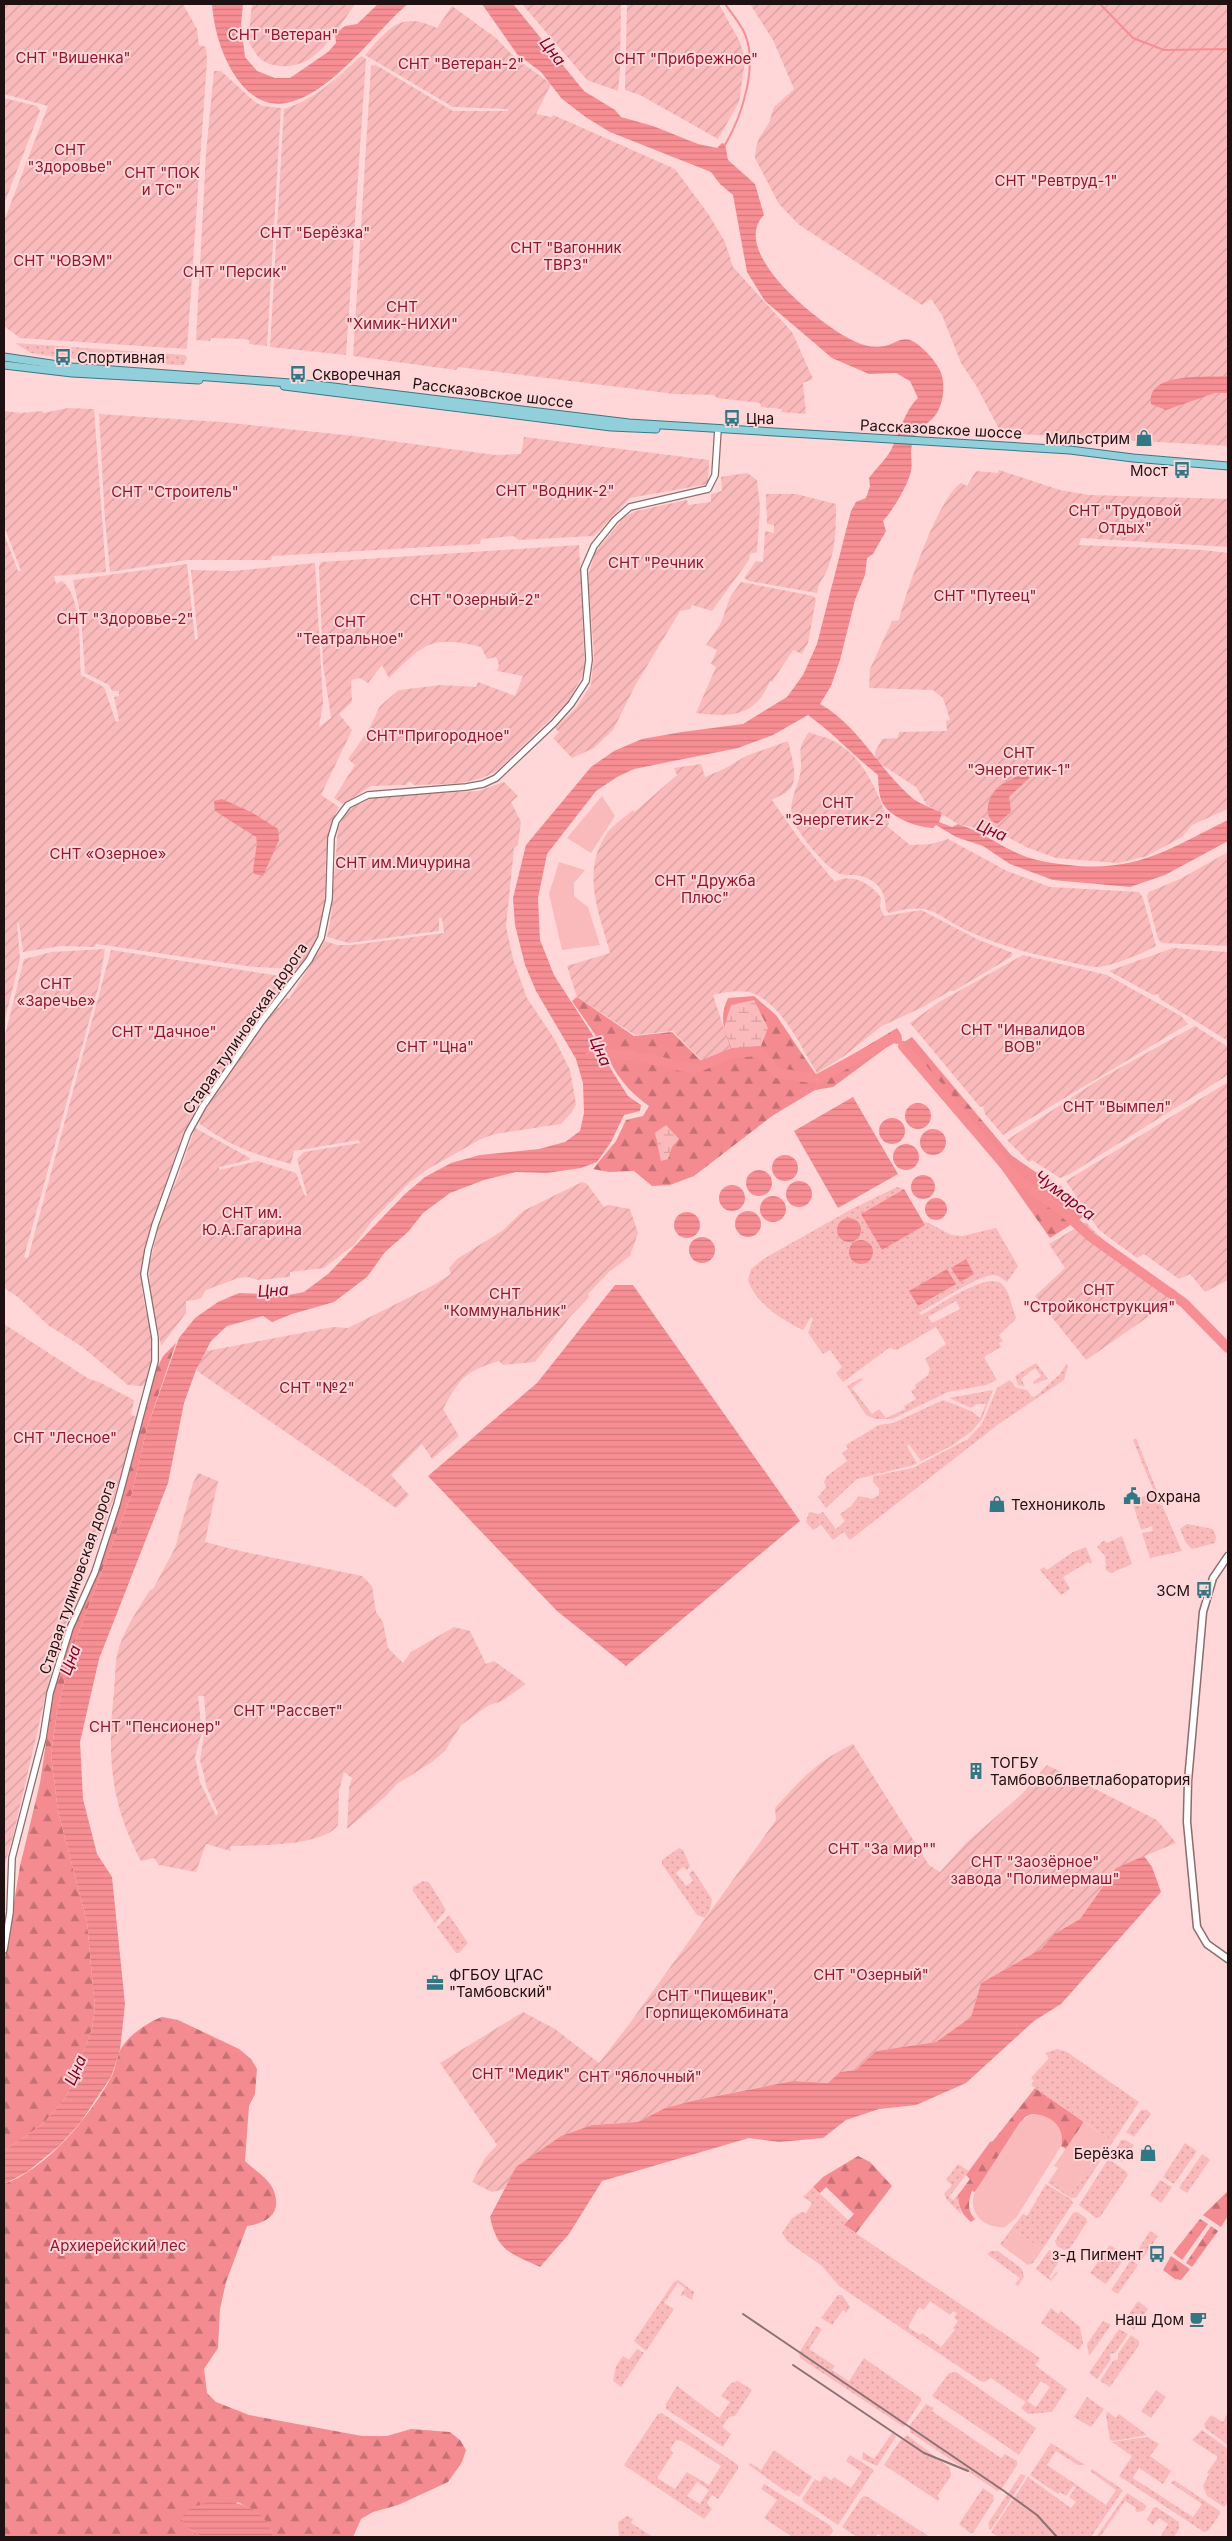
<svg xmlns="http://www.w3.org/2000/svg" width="1232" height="2541" font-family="Inter,sans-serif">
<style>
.grass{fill:url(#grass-dots);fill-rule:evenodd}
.forest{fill:url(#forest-firs)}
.wetland{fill:url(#wetland-marsh)}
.park{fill:#fababb}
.garden{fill:url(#garden-furrows);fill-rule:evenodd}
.water{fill:url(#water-rules)}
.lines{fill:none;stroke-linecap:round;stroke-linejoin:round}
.stream{stroke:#f78e93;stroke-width:2}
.river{stroke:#f78e93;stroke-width:10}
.tertiary-casing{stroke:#8e6c6c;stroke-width:8}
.secondary-casing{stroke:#8e6c6c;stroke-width:9}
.primary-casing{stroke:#397884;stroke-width:9}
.tertiary{stroke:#fff;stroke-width:5.5}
.secondary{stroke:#fff;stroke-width:6}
.primary{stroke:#91cfda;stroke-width:7}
.rail{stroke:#8d7273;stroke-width:2}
.labels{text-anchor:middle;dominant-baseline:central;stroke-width:4;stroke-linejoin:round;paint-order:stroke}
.park-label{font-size:15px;fill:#93162f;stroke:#ffd7d8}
.poi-label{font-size:15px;fill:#1f1112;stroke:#ffd7d8;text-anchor:start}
.street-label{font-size:15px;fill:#1f1112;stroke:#ffd7d8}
.water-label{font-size:16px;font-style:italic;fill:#860025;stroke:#ffd7d8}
</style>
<defs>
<pattern id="grass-dots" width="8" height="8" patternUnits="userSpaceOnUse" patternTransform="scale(1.25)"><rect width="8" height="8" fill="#fababb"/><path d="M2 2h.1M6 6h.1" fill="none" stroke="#d69fa0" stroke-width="1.8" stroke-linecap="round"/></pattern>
<pattern id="forest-firs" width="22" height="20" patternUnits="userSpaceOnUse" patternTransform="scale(1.25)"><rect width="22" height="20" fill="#f48b90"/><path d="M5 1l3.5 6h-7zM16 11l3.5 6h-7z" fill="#c57074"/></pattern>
<pattern id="wetland-marsh" width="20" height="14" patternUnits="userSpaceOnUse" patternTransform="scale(1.25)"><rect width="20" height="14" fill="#fababb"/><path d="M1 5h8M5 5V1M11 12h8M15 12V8" fill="none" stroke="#d69fa0"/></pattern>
<pattern id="garden-furrows" width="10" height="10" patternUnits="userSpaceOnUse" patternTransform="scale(1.25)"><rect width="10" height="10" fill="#fababb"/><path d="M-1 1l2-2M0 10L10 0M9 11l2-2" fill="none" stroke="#d69fa0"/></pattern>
<pattern id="water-rules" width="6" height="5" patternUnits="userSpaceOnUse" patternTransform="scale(1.25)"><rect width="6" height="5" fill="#f78e93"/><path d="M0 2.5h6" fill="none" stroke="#d3797e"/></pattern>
</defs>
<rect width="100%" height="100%" fill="#ffd7d8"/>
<g class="grass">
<polygon points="15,343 185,355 187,358 184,365 177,365 61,358 31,353"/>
<path d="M897 1187 904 1189 861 1214 929 1223 951 1235 962 1236 996 1228 1018 1266 1007 1282C1003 1279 999 1275 993 1275 977 1276 935 1304 919 1313L921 1315C936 1308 987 1270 1002 1284 1010 1292 1011 1306 1016 1317L1015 1320 999 1335 1003 1341 999 1343 1001 1347 984 1357 997 1380 986 1385 948 1392 892 1419H875L866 1415 847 1386 861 1378 863 1379 852 1388 872 1414 879 1409 886 1418 905 1409 904 1406 916 1399 911 1391 916 1388 915 1385 928 1375 930 1369 925 1359 946 1344 936 1327 897 1350 889 1348 843 1382 836 1373 842 1367 830 1350 823 1354 808 1333 813 1319 811 1317 803 1330C782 1320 756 1304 748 1280L751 1269 765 1258 850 1210ZM956 1301 960 1309 932 1323 928 1317Z"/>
<polygon points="1036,1363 1048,1379 1034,1384 1033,1382 1041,1376 1035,1368 1021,1379 1025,1386 1018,1385 1015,1376"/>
<polygon points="1066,1364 1068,1365 1064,1380 1000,1423 850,1540 844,1532 833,1540 821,1525 813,1530 806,1522 809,1512 819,1514 823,1512 836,1529 845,1521 840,1514 851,1506 859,1496 872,1499 879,1495 879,1488 873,1482 873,1476 913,1468 968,1439 982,1424 997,1388 1010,1380 1016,1388 1027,1390 1032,1397 1036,1396 1060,1374"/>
<polygon points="993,1390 982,1419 972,1431 951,1446 921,1461 909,1444 907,1447 917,1463 914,1465 857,1479 826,1508 818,1497 826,1487 824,1482 827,1476 847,1461 842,1453 848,1449 846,1445 879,1425 893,1423 943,1400 971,1411 980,1418 986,1404 977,1404 971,1408 949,1398"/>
<polygon points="1136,1438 1162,1504 1159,1505 1162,1505 1182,1551 1150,1558 1142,1533 1153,1531 1152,1526 1141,1530 1132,1501 1154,1492 1133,1440"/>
<polygon points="1187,1524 1213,1529 1216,1537 1215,1543 1192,1549 1186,1543 1180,1529"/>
<polygon points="1122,1536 1132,1564 1111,1573 1106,1570 1105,1556 1097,1547 1104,1540 1107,1543"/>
<polygon points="1086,1547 1092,1562 1090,1564 1088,1562 1063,1577 1070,1589 1061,1595 1040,1570 1044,1567 1047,1570 1073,1552"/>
<polygon points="679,1848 683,1850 690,1866 687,1870 683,1867 676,1873 686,1886 693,1881 689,1874 693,1870 712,1899 710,1910 705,1918 697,1915 662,1864 662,1860"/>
<polygon points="423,1881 429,1882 446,1910 435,1923 413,1891 413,1887"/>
<polygon points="449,1915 468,1943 459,1953 456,1953 437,1927"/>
<polygon points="1057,2049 1067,2052 1139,2102 1076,2198 1071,2198 1048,2183 1050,2180 1071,2193 1108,2138 1031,2085 1034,2081 1031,2078 1049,2058 1045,2053"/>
<polygon points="1141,2110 1147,2110 1151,2114 1134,2137 1126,2132"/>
<polygon points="1121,2140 1125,2140 1134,2145 1122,2162 1113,2154"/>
<polygon points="1185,2143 1197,2151 1174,2184 1163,2177"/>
<polygon points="1202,2154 1210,2160 1187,2193 1179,2188"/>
<polygon points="1107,2161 1111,2161 1126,2171 1128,2175 1100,2217 1096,2218 1079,2205"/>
<polygon points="958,2164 969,2171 949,2197 953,2200 958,2195 961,2214 947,2200 944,2194 952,2185 946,2180"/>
<polygon points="1160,2180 1172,2187 1161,2203 1150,2195"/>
<polygon points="1046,2184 1071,2199 1073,2203 1033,2263 1028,2265 1040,2248 1014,2230 1002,2246 1000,2244 1023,2214 1027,2216"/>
<path d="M813 2187 848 2220 845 2226 1040 2358 1035 2365 1067 2389 1052 2412 1028 2414 1021 2408 1026 2402 991 2378 985 2382 980 2381 839 2286 822 2266 788 2242 782 2233 792 2218 802 2212 806 2213 812 2203 803 2197ZM930 2301 950 2315 953 2311 957 2313 954 2318 958 2321 953 2328 955 2330 941 2347 922 2333 920 2335 908 2327 919 2307 924 2310ZM1041 2381 1050 2387 1036 2407 1027 2401Z"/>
<polygon points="1077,2212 1086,2218 1087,2222 1070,2248 1064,2250 1057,2246 1055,2241 1073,2213"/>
<polygon points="1150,2231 1158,2236 1141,2261 1134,2256"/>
<polygon points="1110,2245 1126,2256 1106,2284 1090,2273"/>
<polygon points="1049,2250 1067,2258 1065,2260 1061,2258 1049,2277 1051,2279 1056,2272 1058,2273 1051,2281 1036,2269"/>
<polygon points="991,2251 998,2251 1022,2269 1024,2277 1018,2286 1015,2284 1020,2278 987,2254"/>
<polygon points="1131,2260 1138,2265 1118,2294 1111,2290"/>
<polygon points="678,2280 694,2292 692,2300 684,2295 680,2296 685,2288 678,2283 664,2303 674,2309 646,2351 634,2341 674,2282"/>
<polygon points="838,2295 842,2295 850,2307 846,2313 843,2310 832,2325 821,2318"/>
<polygon points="1138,2301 1148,2309 1134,2330 1124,2321"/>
<polygon points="1051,2308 1058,2314 1061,2311 1080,2327 1083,2343 1079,2350 1041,2323"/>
<polygon points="1103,2321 1111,2325 1089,2356 1087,2344"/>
<polygon points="816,2326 822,2329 809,2349 835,2366 832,2370 849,2381 864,2358 921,2398 921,2401 904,2427 800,2358 799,2353"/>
<polygon points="1119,2329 1128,2334 1115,2353 1110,2354 1111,2359 1097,2379 1089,2373"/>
<polygon points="1131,2335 1139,2341 1139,2345 1110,2387 1100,2381 1113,2361 1118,2359 1118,2354"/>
<polygon points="637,2349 644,2353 621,2387 613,2381 616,2366 623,2356 629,2360"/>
<polygon points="956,2372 1036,2428 1019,2455 932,2396 949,2373"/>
<polygon points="738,2381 752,2390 735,2416 729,2417 722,2427 731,2434 723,2447 666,2409 666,2404 677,2386 719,2418 730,2402 721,2396 731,2383"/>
<polygon points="1156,2390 1166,2397 1151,2418 1141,2411"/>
<polygon points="1087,2397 1104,2409 1091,2427 1074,2417"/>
<polygon points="926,2404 934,2408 932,2411 1001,2458 1005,2454 1017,2461 1017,2465 1001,2490 997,2491 910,2432 910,2425"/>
<polygon points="1108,2412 1116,2418 1119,2414 1147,2435 1113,2441 1110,2440 1106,2415"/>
<polygon points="1228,2412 1228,2445 1205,2428 1204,2424 1211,2415 1223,2422"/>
<path d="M662 2413 738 2465V2469L718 2499 712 2495 707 2503 712 2509 704 2519 624 2465 658 2414ZM676 2440 682 2441 721 2466 709 2485 687 2472 675 2489 657 2478 673 2453 670 2449ZM697 2482 709 2490 700 2504 687 2496Z"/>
<polygon points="1202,2430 1228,2449 1228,2503 1224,2507 1207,2496 1203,2486 1209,2474 1207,2473 1218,2457 1192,2440"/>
<polygon points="892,2433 896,2436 895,2438 877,2466 862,2459 863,2452 874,2459"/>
<polygon points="907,2435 950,2468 951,2476 937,2496 940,2499 938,2501 884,2465 899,2442"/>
<polygon points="1147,2437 1159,2444 1150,2456 1171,2471 1163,2484 1139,2468 1133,2478 1193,2517 1202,2504 1171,2483 1174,2480 1220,2511 1220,2514 1208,2531 1204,2532 1119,2476 1132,2456 1112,2442"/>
<polygon points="1051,2443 1085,2465 1078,2465 1056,2451 1047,2465 1106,2505 1116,2490 1090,2471 1092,2469 1123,2490 1091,2537 998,2537 991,2532 1028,2477 1071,2508 1076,2502 1069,2497 1076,2487 1073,2486 1066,2496 1060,2492 1058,2494 1030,2475"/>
<polygon points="774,2450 812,2477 799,2497 789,2490 785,2491 749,2465 750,2463 761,2470"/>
<polygon points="850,2455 874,2470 838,2525 804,2502 802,2499 815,2479 820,2482 824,2476 831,2480 834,2477 851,2488 862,2472 846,2461"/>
<polygon points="1021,2474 1026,2476 990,2531 988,2523"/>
<polygon points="764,2484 831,2526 833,2531 829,2537 792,2537 764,2518 777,2500 761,2489"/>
<polygon points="983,2488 993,2495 994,2500 973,2533 970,2533 959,2524"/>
<polygon points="1127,2493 1147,2506 1143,2511 1137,2512 1135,2510 1136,2508 1125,2501 1100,2537 1096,2537"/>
<polygon points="865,2496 868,2497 930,2537 883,2537 878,2534 875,2537 857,2537 842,2527 862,2497"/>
<polygon points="1156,2507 1179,2522 1179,2529 1174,2537 1160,2537 1168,2524 1159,2518 1153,2525 1147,2520 1153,2508"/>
<polygon points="627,2516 633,2519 631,2523 653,2537 619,2537 618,2522"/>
</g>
<g class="forest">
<path d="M754 996 776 1015 817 1076 897 1028 902 1036 833 1087 815 1090 772 1116 694 1176 670 1185 652 1186 634 1171 609 1172 593 1169 616 1141 626 1120 643 1116 649 1106C617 1083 613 1065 594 1033 587 1022 579 1012 572 1001L577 997 634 1036 672 1032 701 1061 732 1053C725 1032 718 1019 728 998Z"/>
<polygon points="912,1037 1011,1155 1034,1171 1062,1187 1083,1217 1050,1238 986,1147 899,1045"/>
<polygon points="176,1343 147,1428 132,1493 74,1644 57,1711 51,1755 58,1811 87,1922 95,2008 92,2029 66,2097 43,2124 4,2151 4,1964 20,1866 40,1783 53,1696 66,1643 125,1484 154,1374 163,1356"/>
<path d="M162 2017 178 2020 239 2049 251 2059 257 2069 255 2094 249 2106 245 2161C253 2169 269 2179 273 2189 283 2213 268 2223 247 2226L226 2282 220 2309 218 2348 204 2369 207 2393 216 2402 249 2415 362 2436H387L411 2429 450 2432 460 2440 466 2450 462 2462 448 2482 398 2505 373 2512 361 2519 353 2537H274C268 2519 255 2511 238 2502L188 2528 202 2537H4V2184C47 2169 89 2117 111 2078 115 2070 116 2061 119 2053 125 2037 148 2022 162 2017Z"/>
<path d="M1035 2088 1084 2122 1066 2149 1061 2146 1062 2143 1032 2114 1025 2117 975 2192 972 2191C968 2201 967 2211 975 2219L971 2222C961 2213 959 2208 958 2195L970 2179 966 2175 990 2142 993 2141Z"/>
<polygon points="858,2156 870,2162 892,2186 856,2233 844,2225 854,2214 826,2187 820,2193 813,2187 823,2177"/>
<polygon points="1228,2191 1228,2216 1221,2227 1203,2215"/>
<polygon points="1200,2219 1208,2224 1182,2260 1173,2253"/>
<polygon points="1211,2226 1218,2231 1192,2267 1186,2263"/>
<polygon points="1171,2256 1190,2269 1181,2280 1175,2279 1163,2270"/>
</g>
<g class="wetland">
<polygon points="754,1000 768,1028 759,1051 733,1053 724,1028 731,1005"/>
<polygon points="666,1125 679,1139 672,1147 668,1159 661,1161 655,1133"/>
</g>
<g class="park">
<polygon points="602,796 615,816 591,853 567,838"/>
<polygon points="559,862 585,870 574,883 574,896 588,907 600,945 562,950 549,894"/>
<path d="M1032 2114C1050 2114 1066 2127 1061 2146L1016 2218 1005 2227C984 2229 967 2213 975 2192L1020 2122Z"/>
<polygon points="1084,2122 1108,2138 1071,2193 1050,2180 1058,2168 1054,2166"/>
<polygon points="1014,2230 1040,2248 1028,2265 1002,2246"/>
</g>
<g class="garden">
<polygon points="4,4 183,4 197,29 199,45 206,47 207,60 187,349 20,338 4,326 4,221 48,106 4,94"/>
<path d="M252 4H355C337 29 317 70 280 66 274 65 267 64 262 60 256 56 252 47 248 41Z"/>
<polygon points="522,4 621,4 620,71 618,91 587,80"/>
<polygon points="627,4 719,4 740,42 745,60 739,102 718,139 640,95 625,90"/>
<polygon points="750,4 1228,4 1228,446 1001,433 977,387 961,363 942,315 931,299 922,305 798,224 779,204 755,158 756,148 759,138 769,123 774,107 794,89 773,40"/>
<path d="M452 6 496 38 522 65 524 64 551 84 536 114 552 117 553 115 567 121 675 169 709 215 725 242 733 267 792 332 813 379 803 383 806 414 781 412 782 409 761 407 760 403 717 398 714 395 675 394 458 367 456 370 353 356 371 66 376 65 453 111H508V109L453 107 365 55C388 29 400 10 437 28Z"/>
<path d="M361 56 366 59 346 355 270 347 284 109C316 99 337 78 361 56Z"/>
<polygon points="214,71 221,71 255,102 263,106 281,108 267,346 249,344 249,340 245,339 211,338 210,341 196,340 206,153"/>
<polygon points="4,98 37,106 40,111 4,204"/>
<path d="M68 408 94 409 106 572 54 576 56 584 62 581C83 597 79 650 81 675L104 687 116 722 119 721 114 697 119 696V691H112L109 685 85 673 81 617 73 580 187 564 195 640 198 639 191 570 233 571 315 563 323 703 319 727 331 718 323 663 319 567 321 562 579 545 585 671 568 702 498 770C474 786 442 784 414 785L411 782H408L407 785 371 786 343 804 334 798 355 765 348 759 368 731 380 706 399 690 441 685 476 687 478 682 515 696 523 676 497 671 499 665 496 657 487 659 481 647C430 635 425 643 389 678L382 665 368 683 360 678 351 680 352 702 339 714 352 730 321 795 339 807C310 856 345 924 298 969L253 967 96 944 95 947 61 946 23 952 19 923H17L20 959 4 1023V534L18 571H21L4 526V411L21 413 42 411 43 413Z"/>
<polygon points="99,414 222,422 354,436 495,455 521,454 524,437 709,460 708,484 630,498 594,536 519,540 513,536 481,539 480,544 272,556 271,560 187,560 110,572 105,520"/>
<path d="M999 470 1060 490 1089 495 1228 499V547L1081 538 1079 545 1203 550 1228 553V809L1192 825 1182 837 1147 856 1119 863 1056 858 1026 847 1002 834 958 824 927 805 916 787 876 761 875 752 882 739 898 738 899 732 947 731 946 721 950 720 943 698 933 690 869 688 870 669 892 621 899 620C905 595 938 497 961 483L967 486 976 471 998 473Z"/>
<polygon points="747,473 757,480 760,507 757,552 750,554 749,560 712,611 692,605 690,609 680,611 636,684 613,730 594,748 572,758 553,738 559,732 555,728 576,708 591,685 594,654 588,577 595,552 624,517 636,511 687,500 688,505 711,502 711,494 722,491 721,477"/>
<path d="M766 494H796L836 504C836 526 836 547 828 568 824 578 819 581 817 593L749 581 744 578 756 561 763 562 765 531 774 533V525L767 524Z"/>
<path d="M741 582 813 596 816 599 808 643 802 654 793 650 772 682 770 681C755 718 730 717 696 713L716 667 711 664 717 650 706 645 721 623 730 597Z"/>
<path d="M809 732C815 735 821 736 827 738 863 753 877 790 889 824L887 826 910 845 931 844 948 839 1007 871 1050 887 1139 892 1143 898 1156 946C1144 953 1108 968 1095 967 1085 966 1075 963 1065 961 1033 954 1000 946 970 932 933 915 934 901 889 913L886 910C886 890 876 878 855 875 850 875 844 875 840 874 826 868 794 830 792 816 789 802 797 787 800 775 804 753 794 753 809 732Z"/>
<path d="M788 741C791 753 799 780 790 789 785 794 777 797 772 800L800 840 835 882C851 872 872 884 881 898L880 907 884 916 921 910 979 940 1013 953 1011 957 954 991H950L923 1007 882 1026 844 1056 817 1073C800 1046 785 1009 755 994 745 989 724 992 713 995L732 1053 701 1060 673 1031 635 1035 577 997 567 966 610 953C600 915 581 875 605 836 611 826 624 818 633 810L634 812 638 809 677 775 674 768 701 764 705 777 724 769 746 756Z"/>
<path d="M504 782 518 796 511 802 521 822 518 844 514 848 506 926 513 959 527 998 555 1040 570 1070 576 1104 572 1112 561 1124 495 1134 481 1139 428 1169 410 1182 372 1221 354 1245 324 1268 290 1272V1277L258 1280 248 1277 238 1278 206 1290 201 1298 195 1300 186 1301V1313L161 1346 150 1293 149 1267 161 1216 178 1177 195 1128 250 1158 249 1160 219 1167V1170L258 1161 296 1173 305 1196 307 1195 297 1159 304 1152 360 1143 359 1140 294 1151 291 1164C255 1155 230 1146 200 1124L199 1120 218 1089 277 1006 279 1008 286 998 289 999 325 941 337 945H352L444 933 442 918H439V931L349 943 327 937 331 917 338 828 346 813 354 806 377 796 478 791Z"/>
<polygon points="1228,852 1228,946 1162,943 1158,939 1147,896 1149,892 1182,878"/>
<polygon points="1173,948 1228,952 1228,1041 1160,999 1158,994 1153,995 1109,971"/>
<path d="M105 949 99 985 24 1257 28 1258 111 950 286 977 291 980C269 1006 249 1034 229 1062 214 1083 197 1105 186 1129 178 1149 173 1171 166 1191 157 1216 146 1241 142 1267 136 1307 169 1349 143 1386L128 1385 81 1346 48 1325 18 1297 4 1288V1039L24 959 52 952Z"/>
<polygon points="1023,955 1107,975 1181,1016 1188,1024 1003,1135 985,1114 983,1106 980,1107 910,1023 939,1002"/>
<polygon points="1195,1026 1228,1047 1228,1075 1070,1174 1060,1178 1032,1160 1029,1162 1007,1140 1100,1079"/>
<polygon points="1228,1082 1228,1280 1205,1292 1190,1274 1179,1279 1144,1254 1137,1258 1099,1230 1066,1181"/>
<path d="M582 1182 587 1184 604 1207 609 1205 630 1209 638 1233 630 1256 609 1272 588 1294 589 1297 570 1317 535 1362 503 1365 499 1361C464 1372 461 1377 443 1409L459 1436 432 1459 422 1444 391 1475 409 1495 396 1508 197 1371 202 1352 333 1327 348 1328 432 1286 451 1274 449 1268 457 1259 502 1231 523 1211Z"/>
<path d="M1086 1222C1113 1253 1143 1270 1177 1291L1168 1303 1086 1360 1035 1296 1065 1268 1049 1244Z"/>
<polygon points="4,1324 89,1379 99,1382 134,1400 131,1415 137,1417 115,1495 65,1626 62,1625 14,1832 4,1867"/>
<path d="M198 1473 218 1481 205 1542 240 1551 362 1576 372 1586 376 1612 383 1622 388 1648 403 1663 411 1652 454 1627 470 1631 486 1664 494 1661 526 1684 502 1701 489 1705 461 1725 445 1751 432 1762 397 1784 385 1797 347 1829 349 1788 352 1778 344 1772 339 1791 338 1825C322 1847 256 1845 230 1846L231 1851 206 1844 196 1872 159 1865 154 1858 141 1861C110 1803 107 1756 114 1692 115 1679 115 1666 117 1654 123 1631 138 1609 150 1590L153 1589 175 1548 193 1483ZM198 1696H204L206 1722 200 1760 207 1788 218 1813 216 1816 200 1782 195 1757 202 1732Z"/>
<path d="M853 1744 929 1865 940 1872 966 1843 1023 1793 1047 1765 1157 1820 1176 1843 1116 1868 1080 1919 1054 1934 1041 1949 981 1983 971 2017 936 2042 876 2051 856 2070 840 2072 828 2083 793 2081 695 2100 665 2108 638 2122 592 2125 561 2136 517 2167 504 2189 492 2192 472 2182 485 2158 497 2145 440 2063 523 2012 555 2029 599 2063 630 2023 776 1820 775 1808C801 1779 817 1761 853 1744Z"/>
</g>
<g class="water">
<path d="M212 4H243L241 25 245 57 257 71 275 78H290L328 52 336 43 335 34 345 26 357 24 378 4H408C370 34 296 148 242 85 224 64 214 32 212 4Z"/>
<path d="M482 4H513L584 91 615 110 621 117 653 126 698 144 717 148 722 143 725 144 728 160 755 184 764 215C727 253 824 328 856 342 864 346 876 348 885 346 894 344 901 337 910 340 921 344 937 362 941 373 946 386 943 409 932 419 923 427 917 430 913 441 909 452 913 461 911 471 908 485 893 510 883 521L886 531 873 554 867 558 865 575 855 600 840 660 831 686 820 704C859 726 878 768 911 797 919 804 932 808 942 813L939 822 952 827 958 824C980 831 997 844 1017 853 1034 861 1051 863 1069 865 1136 873 1171 848 1228 820V841L1165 875 1130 887 1053 880 1010 864 983 846 956 837 936 825 933 828C921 827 914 825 903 820 880 808 879 800 878 775 854 756 833 733 808 715L773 735 738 748 634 769 617 777 596 791 547 854 538 898 540 940 554 975 592 1034 612 1071 628 1096 641 1105 640 1111 624 1115 611 1142 597 1162 581 1168 547 1173 516 1172 484 1180 450 1193 423 1213 408 1232 385 1252 367 1277 334 1302 292 1314 272 1322 263 1316 227 1326 211 1341 196 1370 184 1403 168 1483 99 1659 80 1742 83 1799 97 1854 112 1877 125 2004 120 2050 111 2077 80 2123 59 2146 27 2172 4 2184V2151L43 2124 66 2097 92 2029 95 2008 87 1922 58 1811 51 1755 57 1711 74 1644 132 1493 147 1428 179 1338 195 1318 218 1302 239 1293 289 1295 304 1292 328 1274 405 1194 425 1177 451 1163 480 1155 539 1149 565 1142 580 1131 584 1113 583 1083 576 1059 536 991 525 965 515 925 513 898 526 845 591 767 614 751 642 739 682 732 743 724 787 697 803 675 817 644 851 511 856 502 866 498 870 486 869 478C876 468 885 461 891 450 900 433 904 411 918 398L910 381 896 373 869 374 832 358 765 301 747 272 733 195 720 184 711 172 610 132 587 118 562 99 541 72 517 54Z"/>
<path d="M1228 376V393H1215L1166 410 1151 404C1146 371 1207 378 1228 376Z"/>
<path d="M1044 764 1009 797 1011 812 997 824C979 816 990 790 1004 783 1017 776 1031 770 1044 764Z"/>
<polygon points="222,799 253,813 278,829 279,840 263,876 254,874 253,870 257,843 256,837 215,811 214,801"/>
<polygon points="853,1097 898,1174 838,1208 794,1131"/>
<circle cx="918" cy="1116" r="13"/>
<circle cx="892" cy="1131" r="13"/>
<circle cx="933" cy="1142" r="13"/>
<circle cx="906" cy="1157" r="13"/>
<circle cx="785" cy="1168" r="13"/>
<circle cx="759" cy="1183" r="13"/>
<circle cx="923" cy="1187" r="12"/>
<circle cx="799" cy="1194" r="13"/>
<circle cx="732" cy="1198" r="13"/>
<polygon points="904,1189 925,1225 882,1250 861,1214"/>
<circle cx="773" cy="1209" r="13"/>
<circle cx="936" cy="1209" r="11"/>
<circle cx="748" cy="1224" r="13"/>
<circle cx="687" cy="1225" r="13"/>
<circle cx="849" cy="1230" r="12"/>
<circle cx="702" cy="1250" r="13"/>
<circle cx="861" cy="1252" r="12"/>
<polygon points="966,1259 974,1274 960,1282 951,1268"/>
<polygon points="947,1269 956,1284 918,1306 909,1291"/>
<polygon points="615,1285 633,1285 800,1521 626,1666 557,1611 428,1476 537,1383"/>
<path d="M1144 1856 1152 1867 1161 1892 1061 2004 1034 2021 966 2083 916 2105 879 2109 846 2120 823 2138 779 2142 749 2138 602 2181 569 2234 540 2267C510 2253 498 2252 490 2217L516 2167 561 2136 592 2125 638 2122 665 2108 696 2100 793 2081 828 2083 840 2072 856 2070 876 2051 936 2042 971 2017 981 1983 1041 1949 1054 1934 1080 1919 1116 1868Z"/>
<path d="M211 2501C240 2502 263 2505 274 2537H202L188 2528 181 2519 190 2508Z"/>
</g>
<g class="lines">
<g class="stream">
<polyline points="1100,4 1133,38 1164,50 1228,49"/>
<path d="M725 145C742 116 760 62 743 30 738 21 731 12 725 4"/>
</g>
<g class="river">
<polyline points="903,1046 1014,1176 1066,1214 1091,1237 1184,1303 1228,1348"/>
<polyline points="590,1054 632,1055 693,1069 733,1053 759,1051 777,1073 818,1079 895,1037 897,1039"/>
</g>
<g class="tertiary-casing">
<polyline id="tertiary" points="4,1950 10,1912 12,1858 43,1738 50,1693 70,1628 95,1572 117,1504 155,1361 155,1338 144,1274 148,1250 155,1225 188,1133 203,1106 261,1022 309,960 321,938 329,899 331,838 336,821 348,805 368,795 466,787 483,784 496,778 554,723 571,704 586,681 589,660 584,569 594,546 615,520 630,507 708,489 715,475 718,429"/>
</g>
<g class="secondary-casing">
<polyline id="secondary" points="1228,1556 1213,1578 1203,1612 1188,1781 1187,1822 1197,1927 1207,1944 1228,1959"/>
</g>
<g class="primary-casing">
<g id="primary">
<polyline points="4,357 72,367 317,385 629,423 1070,450 1133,458 1228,466"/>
<polyline points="4,365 72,373 199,380"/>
<polyline points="284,386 611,427 656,429"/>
</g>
</g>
<use href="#tertiary" class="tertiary"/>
<use href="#secondary" class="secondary"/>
<use href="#primary" class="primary"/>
<g class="rail">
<polyline points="743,2314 1004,2491 1037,2515 1057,2537"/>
<polyline points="793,2365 924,2453 968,2471"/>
</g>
</g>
<defs>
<g id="bus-bare" transform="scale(1.35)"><path d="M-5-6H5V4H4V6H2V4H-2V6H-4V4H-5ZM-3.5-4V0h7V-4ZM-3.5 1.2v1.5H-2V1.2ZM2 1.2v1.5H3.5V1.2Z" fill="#317784" stroke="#ffd7d8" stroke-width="2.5" paint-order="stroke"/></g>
<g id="shop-bare" transform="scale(1.35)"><path d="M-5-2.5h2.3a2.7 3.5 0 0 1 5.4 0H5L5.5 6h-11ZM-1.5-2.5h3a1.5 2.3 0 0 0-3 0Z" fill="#317784" stroke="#ffd7d8" stroke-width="2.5" paint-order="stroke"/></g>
<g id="civic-bare" transform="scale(1.35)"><path d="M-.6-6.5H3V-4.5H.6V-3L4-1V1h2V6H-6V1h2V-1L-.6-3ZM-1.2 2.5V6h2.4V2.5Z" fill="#317784" stroke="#ffd7d8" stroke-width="2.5" paint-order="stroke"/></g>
<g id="building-bare" transform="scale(1.35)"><path d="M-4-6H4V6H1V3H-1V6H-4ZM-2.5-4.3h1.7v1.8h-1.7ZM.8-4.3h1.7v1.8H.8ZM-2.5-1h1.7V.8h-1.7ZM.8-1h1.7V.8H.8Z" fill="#317784" stroke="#ffd7d8" stroke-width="2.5" paint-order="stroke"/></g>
<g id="office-bare" transform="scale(1.35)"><path d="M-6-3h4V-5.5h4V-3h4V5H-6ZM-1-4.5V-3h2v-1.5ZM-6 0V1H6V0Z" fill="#317784" stroke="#ffd7d8" stroke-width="2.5" paint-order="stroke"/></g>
<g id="cafe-bare" transform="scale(1.35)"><path d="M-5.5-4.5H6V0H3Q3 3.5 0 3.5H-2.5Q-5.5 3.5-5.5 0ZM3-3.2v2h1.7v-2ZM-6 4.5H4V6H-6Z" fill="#317784" stroke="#ffd7d8" stroke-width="2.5" paint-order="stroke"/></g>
</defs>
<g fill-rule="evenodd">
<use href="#bus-bare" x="63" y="357"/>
<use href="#bus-bare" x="298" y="374"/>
<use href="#bus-bare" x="732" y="418"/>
<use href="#shop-bare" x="1144" y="438"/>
<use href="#bus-bare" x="1182" y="470"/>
<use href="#civic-bare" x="1132" y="1496"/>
<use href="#shop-bare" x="997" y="1504"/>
<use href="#bus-bare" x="1204" y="1590"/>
<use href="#building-bare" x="976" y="1771"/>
<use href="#office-bare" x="435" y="1983"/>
<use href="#shop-bare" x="1148" y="2153"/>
<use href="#bus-bare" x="1157" y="2254"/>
<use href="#cafe-bare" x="1198" y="2319"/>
</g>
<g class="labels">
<g class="park-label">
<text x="283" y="34">СНТ "Ветеран"</text>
<text x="73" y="57">СНТ "Вишенка"</text>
<text x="686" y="58">СНТ "Прибрежное"</text>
<text x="461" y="63">СНТ "Ветеран-2"</text>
<text x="70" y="149">СНТ<tspan x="70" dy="17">"Здоровье"</tspan></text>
<text x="162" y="172">СНТ "ПОК<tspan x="162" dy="17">и ТС"</tspan></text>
<text x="1056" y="180">СНТ "Ревтруд-1"</text>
<text x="315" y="232">СНТ "Берёзка"</text>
<text x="566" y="247">СНТ "Вагонник<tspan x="566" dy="17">ТВРЗ"</tspan></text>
<text x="63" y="260">СНТ "ЮВЭМ"</text>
<text x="235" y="271">СНТ "Персик"</text>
<text x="402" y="306">СНТ<tspan x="402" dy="17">"Химик-НИХИ"</tspan></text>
<text x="555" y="490">СНТ "Водник-2"</text>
<text x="175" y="491">СНТ "Строитель"</text>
<text x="1125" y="510">СНТ "Трудовой<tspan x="1125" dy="17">Отдых"</tspan></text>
<text x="656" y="562">СНТ "Речник</text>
<text x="985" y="595">СНТ "Путеец"</text>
<text x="475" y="599">СНТ "Озерный-2"</text>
<text x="125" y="618">СНТ "Здоровье-2"</text>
<text x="350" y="621">СНТ<tspan x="350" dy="17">"Театральное"</tspan></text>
<text x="438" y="735">СНТ"Пригородное"</text>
<text x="1019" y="752">СНТ<tspan x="1019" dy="17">"Энергетик-1"</tspan></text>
<text x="838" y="802">СНТ<tspan x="838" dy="17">"Энергетик-2"</tspan></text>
<text x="108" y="853">СНТ «Озерное»</text>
<text x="403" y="862">СНТ им.Мичурина</text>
<text x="705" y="880">СНТ "Дружба<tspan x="705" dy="17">Плюс"</tspan></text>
<text x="56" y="983">СНТ<tspan x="56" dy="17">«Заречье»</tspan></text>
<text x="1023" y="1029">СНТ "Инвалидов<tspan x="1023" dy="17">ВОВ"</tspan></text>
<text x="164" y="1031">СНТ "Дачное"</text>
<text x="435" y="1046">СНТ "Цна"</text>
<text x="1117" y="1106">СНТ "Вымпел"</text>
<text x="252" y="1212">СНТ им.<tspan x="252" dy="17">Ю.А.Гагарина</tspan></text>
<text x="1099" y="1289">СНТ<tspan x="1099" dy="17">"Стройконструкция"</tspan></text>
<text x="505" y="1293">СНТ<tspan x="505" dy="17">"Коммунальник"</tspan></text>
<text x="317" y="1387">СНТ "№2"</text>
<text x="65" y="1437">СНТ "Лесное"</text>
<text x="288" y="1710">СНТ "Рассвет"</text>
<text x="155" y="1726">СНТ "Пенсионер"</text>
<text x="882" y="1848">СНТ "За мир""</text>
<text x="1035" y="1861">СНТ "Заозёрное"<tspan x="1035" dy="17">завода "Полимермаш"</tspan></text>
<text x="871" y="1974">СНТ "Озерный"</text>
<text x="717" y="1995">СНТ "Пищевик",<tspan x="717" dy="17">Горпищекомбината</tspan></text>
<text x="521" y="2073">СНТ "Медик"</text>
<text x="640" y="2076">СНТ "Яблочный"</text>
<text x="118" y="2245">Архиерейский лес</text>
</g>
<g class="poi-label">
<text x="77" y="357">Спортивная</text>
<text x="312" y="374">Скворечная</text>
<text x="746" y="418">Цна</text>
<text x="1130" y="438" text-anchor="end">Мильстрим</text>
<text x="1168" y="470" text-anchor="end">Мост</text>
<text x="1146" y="1496">Охрана</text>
<text x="1011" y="1504">Технониколь</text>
<text x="1190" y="1590" text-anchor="end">ЗСМ</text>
<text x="990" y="1762">ТОГБУ<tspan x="990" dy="17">Тамбовоблветлаборатория</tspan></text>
<text x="449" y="1974">ФГБОУ ЦГАС<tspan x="449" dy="17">"Тамбовский"</tspan></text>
<text x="1134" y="2153" text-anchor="end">Берёзка</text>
<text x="1143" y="2254" text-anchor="end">з-д Пигмент</text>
<text x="1184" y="2319" text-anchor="end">Наш Дом</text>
</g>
<g class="street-label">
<text transform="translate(493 393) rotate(7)">Рассказовское шоссе</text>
<text transform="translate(941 429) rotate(3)">Рассказовское шоссе</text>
<text transform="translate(245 1028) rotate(-55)">Старая тулиновская дорога</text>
<text transform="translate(77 1577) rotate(-71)">Старая тулиновская дорога</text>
</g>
<g class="water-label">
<text transform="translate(553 51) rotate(52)">Цна</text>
<text transform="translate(992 830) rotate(23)">Цна</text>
<text transform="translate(601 1051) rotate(67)">Цна</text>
<text transform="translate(1065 1195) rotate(37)">Чумарса</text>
<text transform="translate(273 1290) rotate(-4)">Цна</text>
<text transform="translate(70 1660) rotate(-69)">Цна</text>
<text transform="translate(75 2070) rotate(-66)">Цна</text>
</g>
</g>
<rect width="1232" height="2541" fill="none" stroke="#1f1112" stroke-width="10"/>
</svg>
